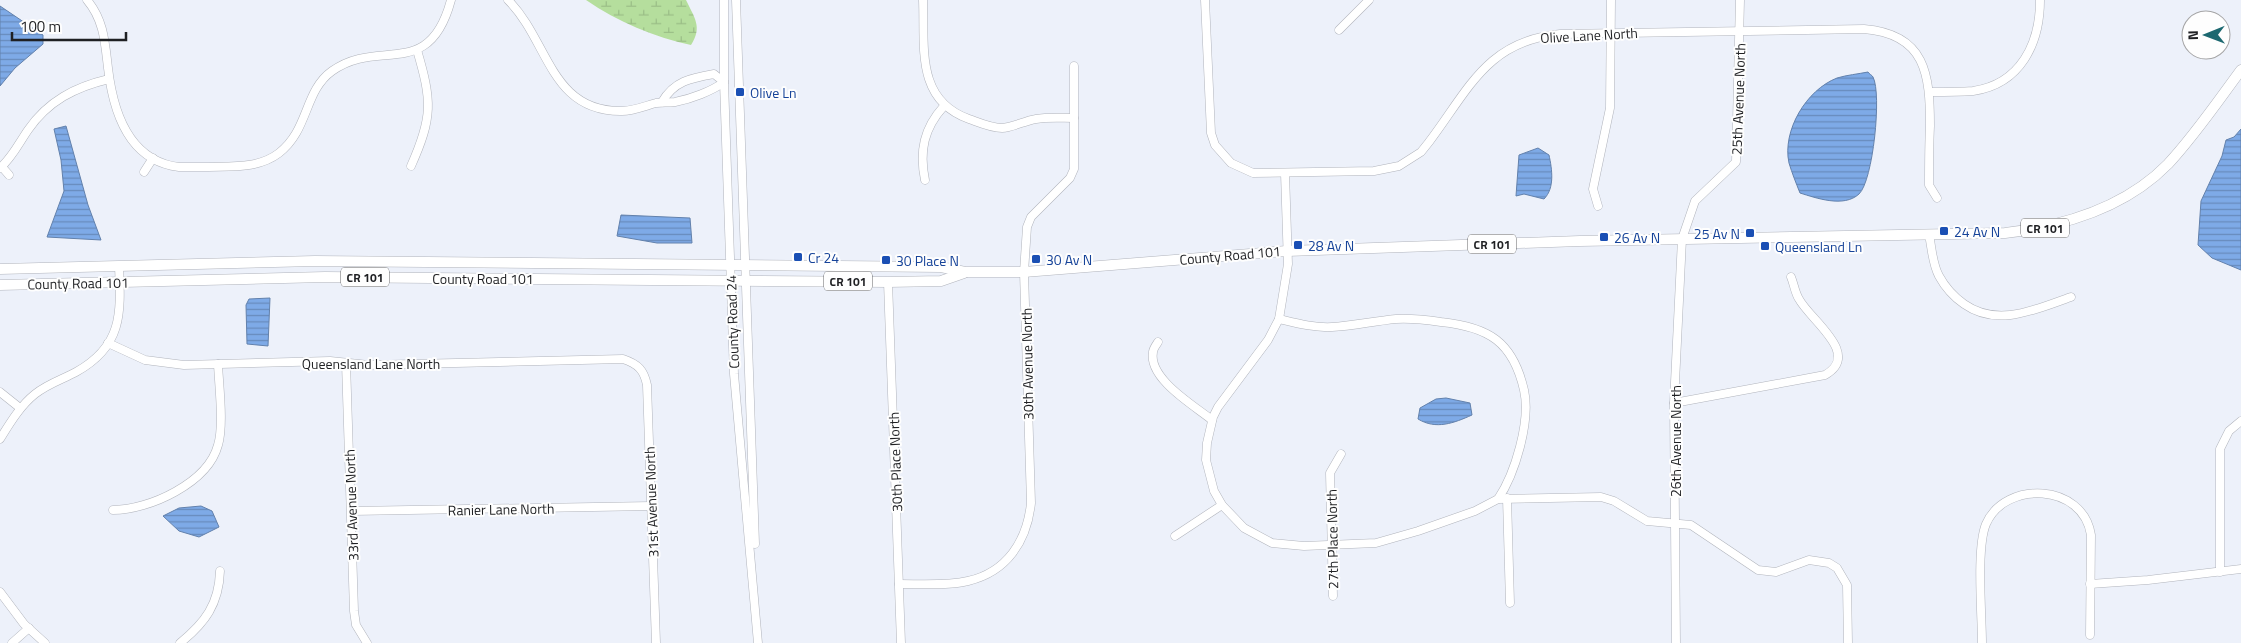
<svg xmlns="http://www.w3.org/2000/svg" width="2241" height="643" font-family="'Titillium Web',sans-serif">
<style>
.wetland{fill:url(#wetland-marsh)}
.water{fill:url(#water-rules);stroke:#6281ac}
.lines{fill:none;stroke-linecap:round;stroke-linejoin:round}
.minor-casing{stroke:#b1b4bc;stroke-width:9}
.major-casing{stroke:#b1b4bc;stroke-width:11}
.minor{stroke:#fff;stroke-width:8}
.major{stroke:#fff;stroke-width:10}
.transit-dot{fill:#1a4fb4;stroke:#fefefe;stroke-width:2}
.labels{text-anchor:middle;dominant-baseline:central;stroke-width:4;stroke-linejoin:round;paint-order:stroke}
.shield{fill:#fefefe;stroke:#626365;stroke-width:1}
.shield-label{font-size:12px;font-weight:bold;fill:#1f2023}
.street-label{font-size:14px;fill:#1f2023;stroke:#fefefe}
.transit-label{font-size:14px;fill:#164399;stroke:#fefefe;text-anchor:start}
</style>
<defs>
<pattern id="wetland-marsh" width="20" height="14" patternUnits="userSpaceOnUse" patternTransform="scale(1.25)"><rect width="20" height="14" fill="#b5de9d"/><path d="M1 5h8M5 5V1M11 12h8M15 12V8" fill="none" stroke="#9bbe87"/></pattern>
<pattern id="water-rules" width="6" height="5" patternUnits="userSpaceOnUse" patternTransform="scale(1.25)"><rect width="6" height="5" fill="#7eaae7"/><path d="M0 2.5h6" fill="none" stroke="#678abb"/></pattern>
</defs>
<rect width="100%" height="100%" fill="#edf1fa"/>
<path class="wetland" d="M586 0H686C694 17 703 27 691 45 654 37 618 22 586 0Z"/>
<g class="water">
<polygon points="0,6 43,35 43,44 15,68 0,86"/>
<path d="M1868 72C1869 74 1872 75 1873 77 1882 94 1873 181 1859 194 1844 208 1816 198 1800 193 1796 183 1792 173 1789 163 1782 131 1806 90 1837 78 1847 75 1858 74 1868 72Z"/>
<polygon points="66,126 88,205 101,240 47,237 64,191 61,160 54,129"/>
<polygon points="2241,129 2241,270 2212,258 2198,245 2201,201 2222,156 2226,140 2234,137"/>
<path d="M1538 148 1549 155C1552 169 1555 188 1544 199L1524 194 1516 196 1519 155Z"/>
<polygon points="621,215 690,218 692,243 657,243 617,236"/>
<polygon points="270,298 268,346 247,344 246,305 249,299"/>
<path d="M1446 398 1470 403 1472 415C1454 423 1436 430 1418 419L1420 408 1436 399Z"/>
<polygon points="201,506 212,511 219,527 199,537 179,531 163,516 179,508"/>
</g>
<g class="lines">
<g class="minor-casing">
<g id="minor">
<path d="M87 0C104 20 105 43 108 68 113 111 128 161 179 167 188 167 197 167 206 167 231 166 258 169 279 153 309 130 304 91 332 71 379 37 429 82 451 0"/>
<path d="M508 0C549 41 550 112 622 111 633 111 645 106 656 103 662 102 668 103 675 102 691 99 712 91 724 82"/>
<polyline points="724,0 724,82 734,374 758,643"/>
<polyline points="736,0 755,544"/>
<path d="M923 0C925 46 915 100 969 119 980 123 991 128 1002 128 1014 127 1024 121 1036 119 1048 117 1061 118 1074 118"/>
<path d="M1205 0 1211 133 1215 145 1231 163 1253 173 1374 171 1399 166 1421 152 1429 142C1469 89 1487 41 1560 34L1864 29C1926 34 1930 75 1930 126 1929 146 1929 165 1929 185L1937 198"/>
<polyline points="1339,30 1369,0"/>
<path d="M1930 92C1944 92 1959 92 1973 91 2021 84 2040 43 2040 0"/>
<path d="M662 102C674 81 691 78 714 74L724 82"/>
<path d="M411 166C433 117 432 101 417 50"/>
<polyline points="2,167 9,175"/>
<path d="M0 168C12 158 19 143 28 130 48 101 75 87 109 79"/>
<polyline points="144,172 153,158"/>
<polyline points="1285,173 1288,264 1279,319 1268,340 1218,407 1213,417 1207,443 1206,460 1214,491 1222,505 1244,528 1272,543 1304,546 1376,543 1418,531 1475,511 1498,499 1601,497 1614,501 1647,521 1691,525 1758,570 1776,572 1809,560 1829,563 1837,568 1847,585 1848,643"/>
<path d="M925 180C919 151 924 128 944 106"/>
<polyline points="1598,206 1593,189 1610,108 1611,0"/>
<path d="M1929 235C1932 248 1932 263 1939 276 1945 287 1954 297 1964 304 1998 328 2036 309 2071 297"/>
<polyline points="888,282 901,643"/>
<path d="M1279 319C1296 323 1314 328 1332 327 1353 326 1374 321 1396 319 1411 318 1427 320 1441 322 1489 327 1513 342 1524 390 1531 421 1515 474 1498 499"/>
<path d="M1158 342C1156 345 1153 349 1153 352 1148 379 1195 406 1212 420"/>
<path d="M108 343 145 360 184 365 330 361 369 365 623 359C638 364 644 370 647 385L656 643"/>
<polyline points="346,363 354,611 356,625 367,643"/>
<polyline points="0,392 20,408"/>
<path d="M1674 403 1825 375C1862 354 1810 320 1799 299 1795 293 1794 284 1791 277"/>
<path d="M0 439C10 423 20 406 35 394 47 384 63 379 76 372 123 346 121 313 119 266"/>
<polyline points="1507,498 1510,603"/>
<path d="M113 510C149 510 208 483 218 445 224 425 219 386 218 364"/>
<polyline points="352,511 651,506"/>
<polyline points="1175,536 1222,505"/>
<polyline points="2220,572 2220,449 2229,431 2241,421"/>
<path d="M899 584C921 584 946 586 968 581 1007 572 1027 541 1031 503L1024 272 1027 227 1031 217 1070 178 1074 169V66"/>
<polyline points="2090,584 2148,580 2241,569"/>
<polyline points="0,592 24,624 45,643"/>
<polyline points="1333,596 1330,473 1341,454"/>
<polyline points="12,643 29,628"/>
<path d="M180 643C205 623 219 604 220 571"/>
<polyline points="1676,643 1674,403 1682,239 1695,201 1736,162 1740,0"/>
<path d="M1982 643C1982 615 1976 548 1986 524 2005 480 2083 483 2091 535L2090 635"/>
</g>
</g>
<g class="major-casing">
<g id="major">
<path d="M0 269 315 261 941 267 965 272H1024L1287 251 1580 241 2005 233C2064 226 2125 208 2168 164 2195 135 2218 101 2241 70"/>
<polyline points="0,285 325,277 888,282 941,281 964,273"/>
</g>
</g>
<use href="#minor" class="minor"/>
<use href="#major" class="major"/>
</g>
<g class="transit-dot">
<rect x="735" y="87" width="10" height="10" rx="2.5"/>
<rect x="1939" y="226" width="10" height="10" rx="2.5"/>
<rect x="1745" y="228" width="10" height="10" rx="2.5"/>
<rect x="1599" y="232" width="10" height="10" rx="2.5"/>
<rect x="1293" y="240" width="10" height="10" rx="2.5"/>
<rect x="1760" y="241" width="10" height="10" rx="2.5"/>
<rect x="793" y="252" width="10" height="10" rx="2.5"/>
<rect x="1031" y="254" width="10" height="10" rx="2.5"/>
<rect x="881" y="255" width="10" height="10" rx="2.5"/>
</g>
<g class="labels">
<g class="shield">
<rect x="2021" y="218.5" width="48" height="19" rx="4"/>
<rect x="1468" y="234.5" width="48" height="19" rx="4"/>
<rect x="341" y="267.5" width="48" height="19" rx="4"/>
<rect x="824" y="271.5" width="48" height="19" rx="4"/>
</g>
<g class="shield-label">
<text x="2045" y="228">CR 101</text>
<text x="1492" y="244">CR 101</text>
<text x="365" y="277">CR 101</text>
<text x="848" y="281">CR 101</text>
</g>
<g class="street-label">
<text transform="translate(1589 35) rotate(-3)">Olive Lane North</text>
<text transform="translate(1738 99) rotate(-88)">25th Avenue North</text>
<text transform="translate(1230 255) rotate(-5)">County Road 101</text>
<text x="483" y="278">County Road 101</text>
<text transform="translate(78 283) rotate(-1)">County Road 101</text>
<text transform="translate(732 322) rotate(-92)">County Road 24</text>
<text x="371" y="363">Queensland Lane North</text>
<text transform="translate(1027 364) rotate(-91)">30th Avenue North</text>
<text transform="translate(1675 441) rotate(-90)">26th Avenue North</text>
<text transform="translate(895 462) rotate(-92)">30th Place North</text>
<text transform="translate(651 502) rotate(-92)">31st Avenue North</text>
<text transform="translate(351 505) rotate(-92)">33rd Avenue North</text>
<text transform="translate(501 509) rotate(-1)">Ranier Lane North</text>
<text transform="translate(1332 539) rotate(-91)">27th Place North</text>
</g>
<g class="transit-label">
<text x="750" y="92">Olive Ln</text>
<text x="1954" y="231">24 Av N</text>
<text x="1740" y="233" text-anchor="end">25 Av N</text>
<text x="1614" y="237">26 Av N</text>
<text x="1308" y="245">28 Av N</text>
<text x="1775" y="246">Queensland Ln</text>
<text x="808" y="257">Cr 24</text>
<text x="1046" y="259">30 Av N</text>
<text x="896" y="260">30 Place N</text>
</g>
</g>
<g transform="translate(2206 35) rotate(269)"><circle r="24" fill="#fefefe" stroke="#a5a5a6"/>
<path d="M0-4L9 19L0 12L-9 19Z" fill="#1c6870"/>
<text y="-8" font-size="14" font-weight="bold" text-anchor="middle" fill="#1f2023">N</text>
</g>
<path d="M12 32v8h114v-8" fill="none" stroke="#1f2023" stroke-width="2.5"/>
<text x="20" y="32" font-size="15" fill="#1f2023" stroke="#fefefe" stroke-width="4" paint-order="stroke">100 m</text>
</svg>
